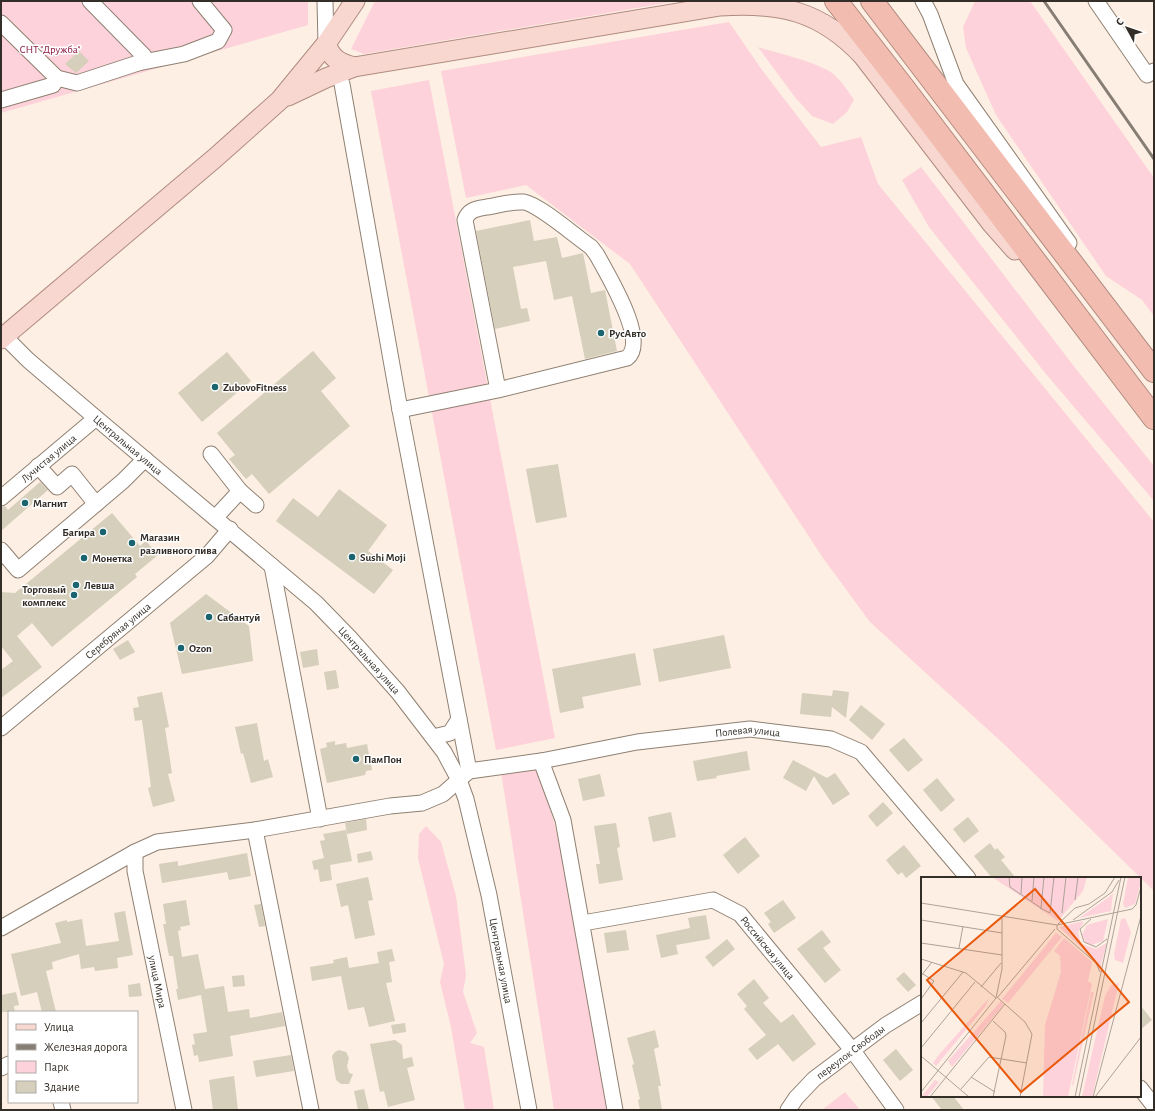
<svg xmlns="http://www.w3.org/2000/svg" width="1155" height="1111" font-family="'Alegreya Sans',sans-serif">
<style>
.green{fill:#fdd2da}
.building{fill:#d5cfbb}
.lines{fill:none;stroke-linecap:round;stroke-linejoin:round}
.minor-casing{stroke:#8f8072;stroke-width:17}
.major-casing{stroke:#b08b80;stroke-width:21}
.highway-casing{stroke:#b08b80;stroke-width:24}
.minor{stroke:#fff;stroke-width:15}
.major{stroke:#f7d7d0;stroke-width:19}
.highway{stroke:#f2bdb0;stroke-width:22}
.rail{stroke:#867d74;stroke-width:3}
.poi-dot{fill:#1a6470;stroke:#fff;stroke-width:1.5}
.labels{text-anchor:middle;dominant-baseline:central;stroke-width:3;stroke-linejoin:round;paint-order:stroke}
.park-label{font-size:11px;fill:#8a1841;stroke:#fff}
.poi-label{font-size:11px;font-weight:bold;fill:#342e28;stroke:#fff;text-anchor:start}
.street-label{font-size:11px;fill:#342e28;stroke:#fff}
.inset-road{fill:none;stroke:#ada298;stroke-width:1}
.view{fill:#e8590c;fill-opacity:0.15;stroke:#e8590c;stroke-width:2}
.inset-edge{fill:none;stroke:#342e28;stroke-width:2}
</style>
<rect width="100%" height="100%" fill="#fdefe3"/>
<g class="green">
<polygon points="1,1 308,1 308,25 1,113"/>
<polygon points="375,1 678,1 364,54 351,49"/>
<polygon points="975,1 1030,1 1154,178 1154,316 1142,300 1106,276 996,115 966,48 963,27"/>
<polygon points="729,22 762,70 821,147 861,137 878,184 1154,522 1154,891 1006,746 870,622 823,558 630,264 526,185 466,198 441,71"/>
<path d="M758 47C777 53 817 62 832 73 841 80 848 91 854 100L847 112 833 124 812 116 794 96Z"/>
<polygon points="429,80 555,738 496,750 371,91"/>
<polygon points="921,167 1076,369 1154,466 1154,501 1046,374 929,227 902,180"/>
<path d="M538 767C573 879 590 995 609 1110H554L501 772Z"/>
<polygon points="426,826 441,842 456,896 466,975 463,992 477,1033 470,1043 484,1047 494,1110 465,1110 451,1027 440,982 444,964 418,858 419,834"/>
<polygon points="845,1092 860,1110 822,1110"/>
</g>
<g class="building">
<polygon points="79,51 89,61 76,73 65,64"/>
<polygon points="530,220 534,241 557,237 562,258 583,253 591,293 605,290 617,351 585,359 572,296 554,300 546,261 513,267 521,309 527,308 530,321 495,329 476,231"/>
<polygon points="313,351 336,378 321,391 350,426 269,494 252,474 246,479 229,459 235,455 217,433"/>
<polygon points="227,352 251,381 202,422 178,393"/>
<polygon points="558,464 567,517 536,523 526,469"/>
<polygon points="40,482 48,490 1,531 1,507 5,506 8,510"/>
<polygon points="339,489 387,525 368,551 393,570 374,594 276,521 293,498 318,517"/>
<polygon points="112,513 140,546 146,541 158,555 135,574 137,577 52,647 32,623 17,636 42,667 1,698 1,670 13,661 1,646 1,592 15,593"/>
<polygon points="206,594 249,626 253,661 182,674 170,623"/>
<polygon points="724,635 731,668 659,682 653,649"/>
<polygon points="128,640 135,652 120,660 113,649"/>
<polygon points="317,649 319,665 303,668 300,652"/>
<polygon points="635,653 641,685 582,697 584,708 560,713 552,669"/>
<polygon points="336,670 339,688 327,690 324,672"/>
<polygon points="833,690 849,692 846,718 832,707 831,717 800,714 802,693 832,696"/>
<polygon points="162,692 169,727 165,728 172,773 168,774 175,801 153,807 148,788 151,787 142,720 135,721 133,708 139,707 137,697"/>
<polygon points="861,705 885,724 872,740 849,720"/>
<polygon points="257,723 264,761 268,759 273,777 251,783 243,753 241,754 235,727"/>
<polygon points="904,738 923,760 908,772 889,750"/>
<polygon points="335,741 335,745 346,743 347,748 367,744 372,770 366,771 365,775 327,783 320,749 327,747 326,743"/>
<polygon points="747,751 750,770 716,776 717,778 697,781 693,761"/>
<polygon points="793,760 827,778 835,773 850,794 833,805 814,776 806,791 783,778"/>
<polygon points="600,774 605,796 583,801 578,779"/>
<polygon points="937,778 955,800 941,812 923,790"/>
<polygon points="883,802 893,813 877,827 868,816"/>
<polygon points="671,812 676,837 653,842 648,817"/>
<polygon points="968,817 979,831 964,843 953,829"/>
<polygon points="366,819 367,830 347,834 345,823"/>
<polygon points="616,823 620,847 617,848 623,880 599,884 596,864 600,864 594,826"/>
<polygon points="346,830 352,861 330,865 332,880 320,882 318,869 314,870 312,861 324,858 320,841 325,840 323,834"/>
<polygon points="745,837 760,856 738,874 723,855"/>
<polygon points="990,843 995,850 997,848 1005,857 1001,860 1016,878 992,878 974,856"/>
<polygon points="904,845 921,866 906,878 902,872 898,875 886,860"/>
<polygon points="371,851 373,860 358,863 357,854"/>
<polygon points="247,853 251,876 229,880 227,872 162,883 159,864 178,861 178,866"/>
<polygon points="368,877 373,900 368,901 375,935 355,939 348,905 341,907 336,884"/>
<polygon points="186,900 190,925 180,927 181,930 178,931 182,957 198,954 205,989 224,986 228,1012 249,1009 250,1018 282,1012 285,1026 230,1036 233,1056 199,1062 198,1055 194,1056 192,1045 195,1044 193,1034 207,1032 201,995 178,1000 176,989 178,989 173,956 169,956 163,924 166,924 163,904"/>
<polygon points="783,900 796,918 774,933 768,924 771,922 764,913"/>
<polygon points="261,904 265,926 259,927 254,905"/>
<polygon points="125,911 133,955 117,958 118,968 95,971 94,967 81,969 79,954 52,962 53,969 46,971 56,1012 42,1012 37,992 21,996 11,954 61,943 55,923 67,920 67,922 82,919 86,946 119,941 114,913"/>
<polygon points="706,915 710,939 676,945 678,954 661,958 656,935 690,928 688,918"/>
<polygon points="626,930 629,950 607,953 604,933"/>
<polygon points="822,930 831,942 823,948 841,970 825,983 797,949"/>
<polygon points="727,939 735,949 713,967 705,957"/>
<polygon points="392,949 395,961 389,962 392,982 386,983 395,1021 369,1027 364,1007 348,1010 341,976 312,981 310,967 334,963 333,960 347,957 349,968 379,963 377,952"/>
<polygon points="904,972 916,985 908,992 896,979"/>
<polygon points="244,975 245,986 233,987 232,976"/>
<polygon points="754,979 769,998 763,1003 781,1023 793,1014 816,1044 793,1062 778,1044 757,1060 748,1049 766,1035 744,1009 747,1006 737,994"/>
<polygon points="140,983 142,996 129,997 128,985"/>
<polygon points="16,992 19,1005 14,1006 15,1012 1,1012 1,995"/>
<polygon points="1140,1005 1152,1020 1140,1030"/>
<polygon points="405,1023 406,1032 393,1034 391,1025"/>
<polygon points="655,1030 659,1047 654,1049 661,1086 658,1086 662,1110 640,1110 638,1100 640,1099 632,1065 634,1064 627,1038"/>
<polygon points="395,1040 402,1045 403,1059 412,1057 414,1066 407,1068 415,1100 388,1107 384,1091 380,1092 370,1044"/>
<polygon points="896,1049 913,1070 900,1081 883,1060"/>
<polygon points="339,1050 346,1052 349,1058 347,1066 349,1073 353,1074 349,1084 341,1084 336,1080 332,1056 335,1052"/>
<polygon points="291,1055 294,1071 256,1077 253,1061"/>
<polygon points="234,1076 238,1110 213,1110 209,1080"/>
<polygon points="364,1089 369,1110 358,1110 354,1091"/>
<polygon points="931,1096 953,1096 964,1110 942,1110"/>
</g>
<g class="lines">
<g class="minor-casing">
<g id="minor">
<polyline points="325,1 326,44"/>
<polyline points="923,1 930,14 956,84 1069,243"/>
<polyline points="1096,1 1147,75 1154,71"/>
<polyline points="1,23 57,78 77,83 138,63 144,56 90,1"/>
<polyline points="138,63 184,54 218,41 224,30 200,1"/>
<polyline points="1,100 53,85 57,78"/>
<path id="s1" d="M4 336 28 360 96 418 316 603 350 638 398 692 444 752 459 780 466 799 489 895 529 1110"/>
<path d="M400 410 498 390 627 358C649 341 607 274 597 255L591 247C576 237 540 205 524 202 512 201 499 205 487 207 477 209 469 209 465 220L498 390"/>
<polyline points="211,454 240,491 215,518"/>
<polyline points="38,466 57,487 72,474 96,504"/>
<polyline points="240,491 256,505"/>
<path id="s2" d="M1 498 96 418"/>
<polyline points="1,550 18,570 123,481 145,459"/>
<polyline points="272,566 320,819"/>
<path id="s3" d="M1 728 207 556 230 529"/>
<polyline points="433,737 450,733 459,719"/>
<polyline points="541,761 563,820 615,1110"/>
<path id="s4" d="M469 771 541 761 637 742 750 729 831 739 861 752 968 878"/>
<polyline points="255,830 311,1110"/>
<path id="s5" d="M135 852V871L184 1110"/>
<path id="s6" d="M583 923 713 900 740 914 853 1051 896 1110"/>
<polyline points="1,928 135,852 157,842 255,830 390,806 422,803 443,794 469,771 400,410 342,84"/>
<polyline points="1,1068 9,1064"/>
<polyline points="1140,1088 1154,1106"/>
<polyline points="61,1102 63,1110"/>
<path id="s7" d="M788 1110 796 1098 814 1079 886 1025 922 1003"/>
</g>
</g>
<g class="major-casing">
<g id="major">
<path d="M326 44C332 59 339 63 354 67L720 6C780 2 821 11 863 56L992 224 1015 250"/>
<polyline points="288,96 326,78 354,67"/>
<polyline points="1,339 215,158 280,100 326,44 355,1"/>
</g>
</g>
<g class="highway-casing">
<g id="highway">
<polyline points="836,1 903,87 1154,418"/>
<polyline points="872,1 1154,371"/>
</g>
</g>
<use href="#minor" class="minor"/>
<use href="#major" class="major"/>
<use href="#highway" class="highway"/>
<polyline class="rail" points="1044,1 1154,159"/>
</g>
<g class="poi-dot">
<circle cx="601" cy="333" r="4"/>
<circle cx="215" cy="387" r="4"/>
<circle cx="25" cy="503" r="4"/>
<circle cx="103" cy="532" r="4"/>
<circle cx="132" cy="543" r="4"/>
<circle cx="352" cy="557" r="4"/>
<circle cx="84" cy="558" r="4"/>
<circle cx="76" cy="585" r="4"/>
<circle cx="74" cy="595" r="4"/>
<circle cx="209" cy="617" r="4"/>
<circle cx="181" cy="648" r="4"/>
<circle cx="356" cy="759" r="4"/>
</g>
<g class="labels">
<g class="park-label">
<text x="50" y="49">СНТ "Дружба"</text>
</g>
<g class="poi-label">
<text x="609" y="333">РусАвто</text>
<text x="223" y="387">ZubovoFitness</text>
<text x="33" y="503">Магнит</text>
<text x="95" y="532" text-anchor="end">Багира</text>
<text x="140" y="537">Магазин<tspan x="140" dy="13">разливного пива</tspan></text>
<text x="360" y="557">Sushi Moji</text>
<text x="92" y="558">Монетка</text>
<text x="84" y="585">Левша</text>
<text x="66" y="589" text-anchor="end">Торговый<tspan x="66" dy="13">комплекс</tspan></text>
<text x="217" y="617">Сабантуй</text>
<text x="189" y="648">Ozon</text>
<text x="364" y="759">ПамПон</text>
</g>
<g class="street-label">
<text stroke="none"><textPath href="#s1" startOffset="165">Центральная улица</textPath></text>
<text stroke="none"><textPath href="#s2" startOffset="62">Лучистая улица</textPath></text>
<text stroke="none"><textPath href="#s3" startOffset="152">Серебряная улица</textPath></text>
<text stroke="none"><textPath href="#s1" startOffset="489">Центральная улица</textPath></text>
<text stroke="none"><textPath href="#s4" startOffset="282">Полевая улица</textPath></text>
<text stroke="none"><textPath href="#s6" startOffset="206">Российская улица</textPath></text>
<text stroke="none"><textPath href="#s1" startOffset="825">Центральная улица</textPath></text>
<text stroke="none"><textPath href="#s5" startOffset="132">улица Мира</textPath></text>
<text stroke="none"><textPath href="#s7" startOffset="86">переулок Свободы</textPath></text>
</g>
</g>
<g transform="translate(921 877)">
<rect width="220" height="220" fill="#fdefe3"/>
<path d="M71 0H166L162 14 137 44ZM207 0H220V5L214 27 204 31 202 27ZM192 16 190 34 158 41 188 20ZM204 41 210 55 202 86 194 83 193 77 200 42ZM187 42 182 64 171 68 165 66 161 58 166 48ZM163 44 157 55 160 67 175 72 186 66 179 91 174 83 138 50ZM135 56 141 60 87 126 81 122ZM143 61 171 85 167 104 171 107 147 220H122L124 148 140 95 139 79 133 74ZM198 106 171 220H161L184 119 190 108ZM170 115H173L152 209 151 207ZM68 121 64 130 15 189 12 186 16 180ZM80 124 83 127 31 190 27 184ZM14 203 18 205 6 220H0Z" fill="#fdd2da"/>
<path class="inset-road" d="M88 0 89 10 120 31 123 0M100 17 101 0M154 23 157 0M111 24 113 0M0 26 136 48 211 32 215 28 220 10M119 31 129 36 133 0M141 36 145 0M170 42 159 52 163 65 175 70 186 62M0 43 81 56M152 43 191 15 198 3M137 47 154 31 168 27 184 16 194 0M136 48V52L175 86 179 95M0 66 81 78M38 71 42 49M0 82 45 96 75 121M0 99 11 85M60 110 80 86M76 121 134 52M77 121 104 145 111 157 99 220M0 122 13 104 2 97M72 144 84 155 85 159 72 220M0 146 42 95M0 171 54 105M0 179 48 220M50 200 74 215M40 212 68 180 106 186M0 215 75 121 81 92V40M9 220 84 127M154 220 200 0M158 220 204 0M172 220 220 39M174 220 220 160"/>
<path class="view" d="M114 12 208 125 100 215 6 103Z"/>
<rect width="220" height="220" class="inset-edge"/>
</g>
<rect width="1155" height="1111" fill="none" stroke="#342e28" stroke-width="4"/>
<rect x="8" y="1011" width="130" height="92" fill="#ffffff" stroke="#aeaba9"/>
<rect x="16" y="1024" width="20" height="6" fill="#f7d7d0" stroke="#aeaba9"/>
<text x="44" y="1031" font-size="12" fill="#342e28">Улица</text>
<rect x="16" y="1044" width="20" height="6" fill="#867d74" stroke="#aeaba9"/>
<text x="44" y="1051" font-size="12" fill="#342e28">Железная дорога</text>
<rect x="16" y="1061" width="20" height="12" fill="#fdd2da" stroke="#aeaba9"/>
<text x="44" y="1071" font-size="12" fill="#342e28">Парк</text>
<rect x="16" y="1081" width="20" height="12" fill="#d5cfbb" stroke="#aeaba9"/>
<text x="44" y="1091" font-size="12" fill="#342e28">Здание</text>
<g transform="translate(1127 28) rotate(310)" stroke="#ffffff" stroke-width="3" paint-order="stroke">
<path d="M0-3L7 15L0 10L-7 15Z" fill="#342e28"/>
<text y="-6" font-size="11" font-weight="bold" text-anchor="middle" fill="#342e28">С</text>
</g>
</svg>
